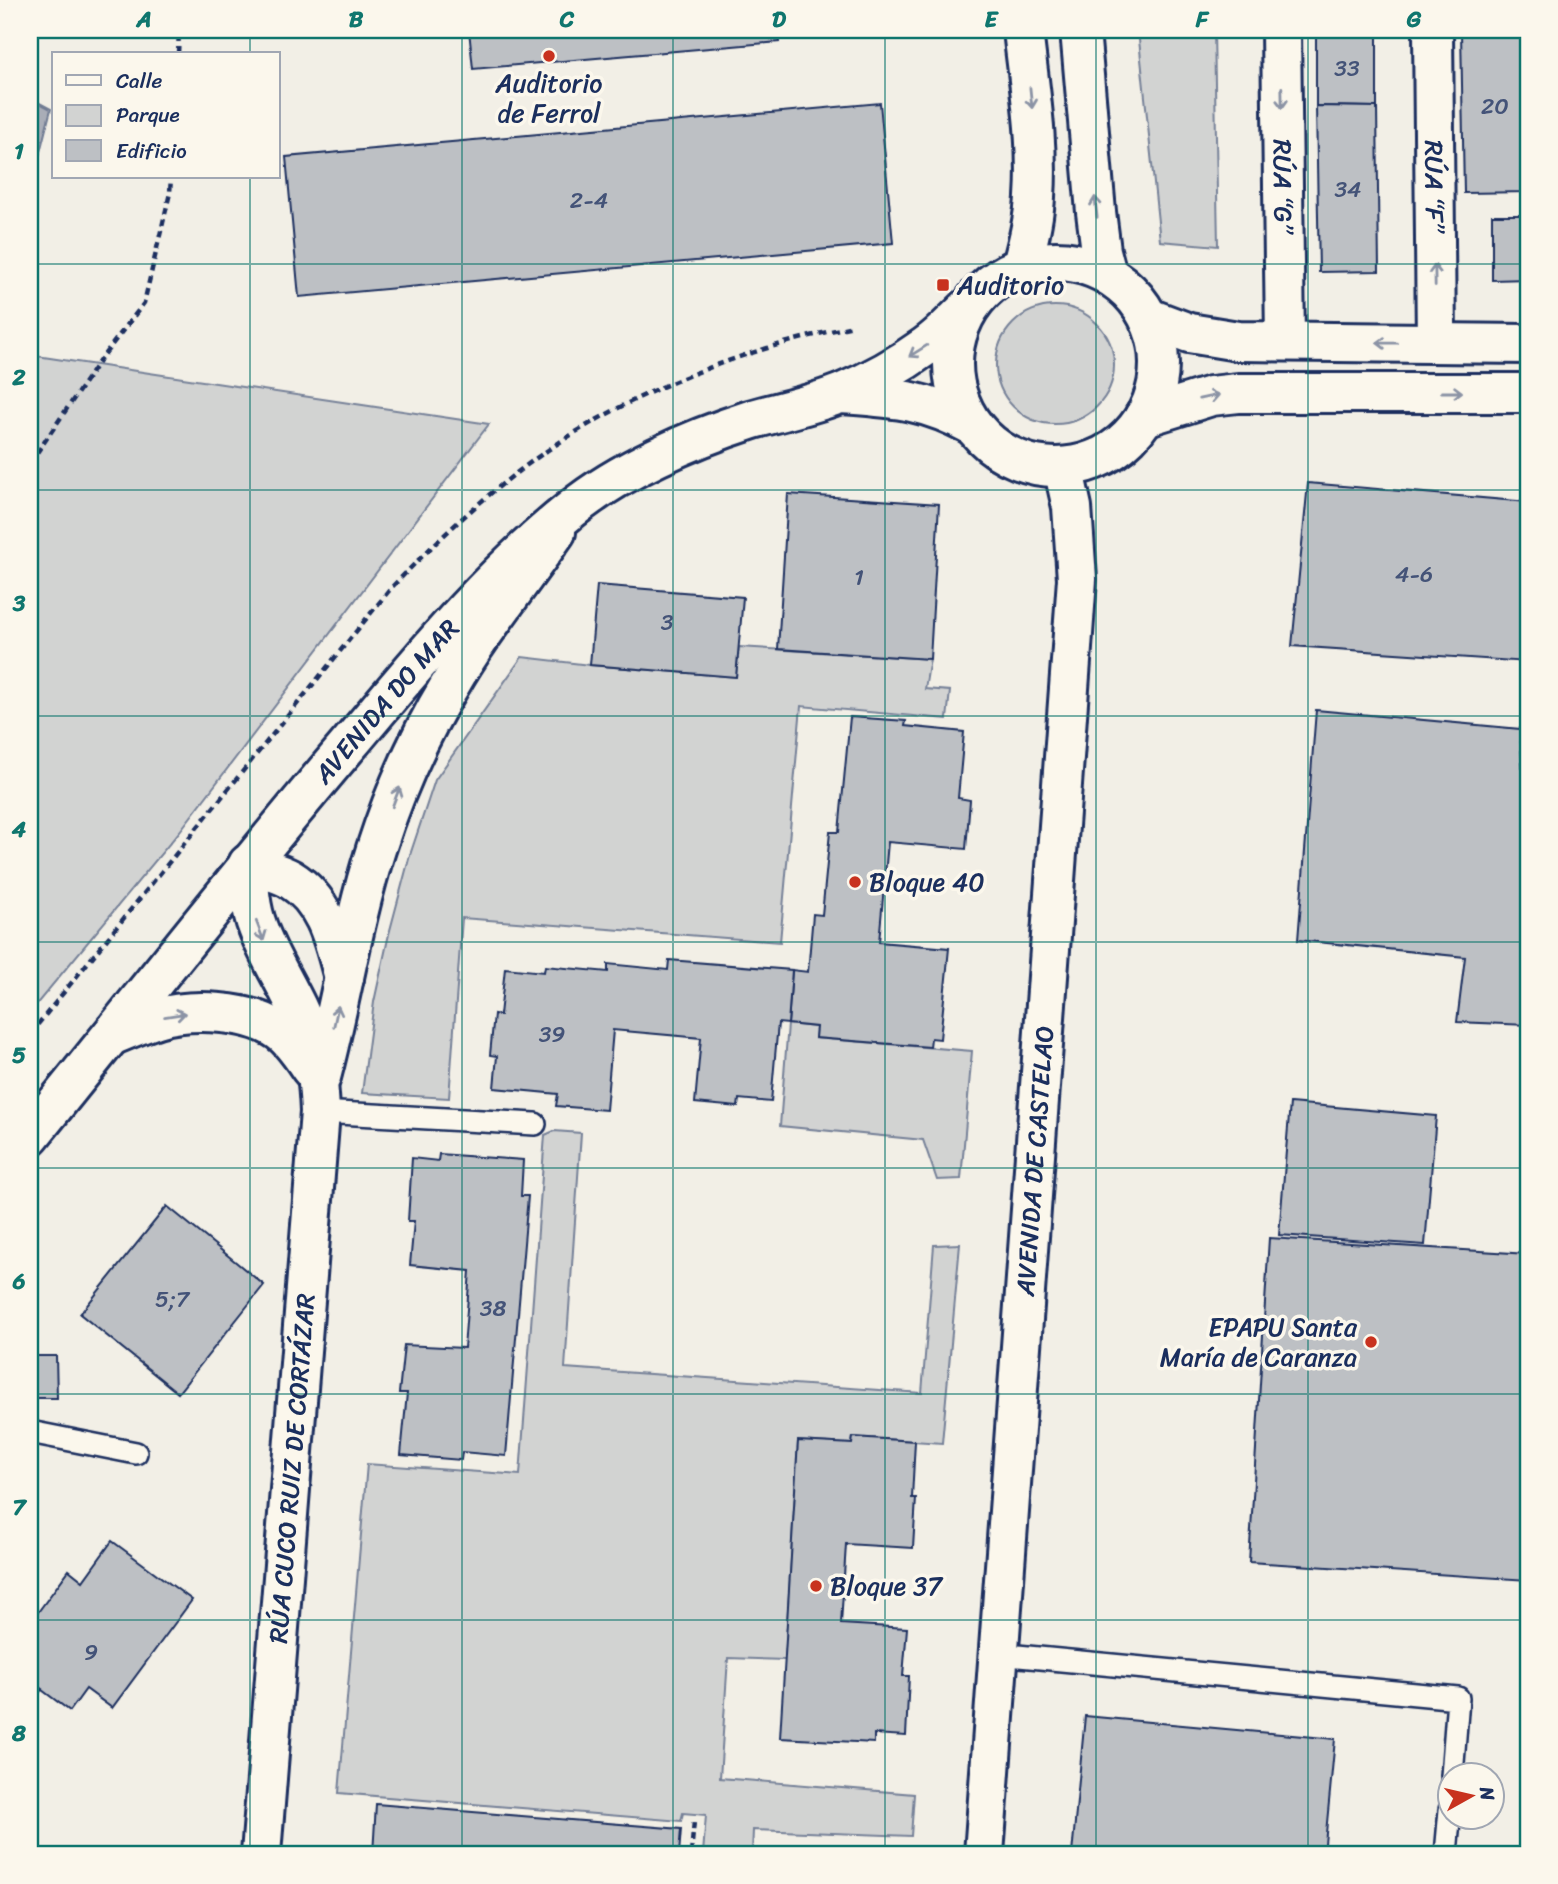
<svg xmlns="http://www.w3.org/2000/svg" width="1558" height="1884" font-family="Sriracha,sans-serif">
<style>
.green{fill:#d2d3d2;stroke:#768198;stroke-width:2}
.water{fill:#a9adb7;stroke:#707b93;stroke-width:2}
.building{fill:#bdc0c4;stroke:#1b2f5e;stroke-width:2}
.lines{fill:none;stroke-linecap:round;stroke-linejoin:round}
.service-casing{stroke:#1b2f5e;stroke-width:26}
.minor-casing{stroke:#1b2f5e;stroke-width:44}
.tertiary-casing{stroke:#1b2f5e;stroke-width:44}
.path{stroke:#1b2f5e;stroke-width:4.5;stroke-dasharray:7 5;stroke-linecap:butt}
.service{stroke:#fbf7ec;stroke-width:21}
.minor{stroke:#fbf7ec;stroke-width:38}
.tertiary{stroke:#fbf7ec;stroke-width:38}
.oneway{stroke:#8b93a5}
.grid{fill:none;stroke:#0f766e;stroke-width:2;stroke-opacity:0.55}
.poi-dot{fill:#c8321e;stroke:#fbf7ec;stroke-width:2.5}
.labels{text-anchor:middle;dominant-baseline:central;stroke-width:7;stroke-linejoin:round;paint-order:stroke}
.number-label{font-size:23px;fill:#445378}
.poi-label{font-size:26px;fill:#1b2f5e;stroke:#fbf7ec;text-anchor:start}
.street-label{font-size:26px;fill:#1b2f5e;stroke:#fbf7ec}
.neatline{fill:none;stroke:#0f766e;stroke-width:2.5}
.grid-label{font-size:23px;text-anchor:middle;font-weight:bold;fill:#0f766e}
</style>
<rect width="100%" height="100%" fill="#f2efe6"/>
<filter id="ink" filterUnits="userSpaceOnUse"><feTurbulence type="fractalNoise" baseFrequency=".0143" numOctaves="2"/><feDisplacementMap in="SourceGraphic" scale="14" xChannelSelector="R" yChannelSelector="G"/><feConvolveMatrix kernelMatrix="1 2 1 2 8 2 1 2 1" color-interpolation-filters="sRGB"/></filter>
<g filter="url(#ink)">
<g class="green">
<polygon points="1138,30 1214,30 1218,246 1160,241"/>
<circle cx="1055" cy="365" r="59"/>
<polygon points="30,355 489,424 180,831 30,1012"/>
<polygon points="739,647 930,659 925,689 950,691 947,719 801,706 780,942 462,918 449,1098 362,1093 374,1002 389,934 410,855 435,780 522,657 590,665 736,677"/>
<polygon points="788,1024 816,1027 815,1038 972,1051 961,1179 937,1180 923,1140 780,1126"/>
<polygon points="554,1131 581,1133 565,1368 922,1393 934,1245 960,1244 942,1443 853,1437 852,1444 798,1441 785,1660 728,1658 720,1778 914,1794 911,1836 753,1830 752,1854 703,1854 706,1815 683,1813 681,1821 339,1793 367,1464 520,1475 545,1135"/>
</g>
<polygon class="water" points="30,98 51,109 30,191"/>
<g class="building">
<polygon points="469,30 778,30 779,42 473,69"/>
<polygon points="1316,30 1377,30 1377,107 1316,106"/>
<polygon points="1461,30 1527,30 1528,192 1464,193"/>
<polygon points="880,103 893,243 299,297 286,157"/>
<polygon points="1316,106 1377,107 1379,271 1319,272"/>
<polygon points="1492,215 1528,215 1528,279 1492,280"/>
<polygon points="1308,483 1528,502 1528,662 1292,646"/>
<polygon points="788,494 939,504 930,659 778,649"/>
<polygon points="597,585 743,597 736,677 590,665"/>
<polygon points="1316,710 1520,729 1524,793 1528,793 1528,1025 1457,1022 1465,957 1298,940"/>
<polygon points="850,717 906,721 905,726 964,732 958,798 970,800 966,849 888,842 879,942 949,948 940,1039 931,1038 930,1047 815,1038 816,1027 788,1024 792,970 808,972 813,914 822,915 830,832 839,832"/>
<polygon points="669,960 792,970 788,1024 778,1023 771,1102 739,1099 738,1107 695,1103 701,1038 613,1030 606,1110 556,1106 558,1094 494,1088 497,1056 490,1055 494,1014 500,1015 505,968 544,972 545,966 608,972 608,964 668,970"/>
<polygon points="1290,1103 1436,1116 1425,1245 1279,1235"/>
<polygon points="439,1154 523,1160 521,1196 528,1196 506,1456 462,1452 461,1460 401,1455 407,1393 399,1393 404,1345 464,1348 470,1271 410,1265 414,1221 408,1221 412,1158 438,1161"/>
<polygon points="167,1206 264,1285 178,1393 80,1314"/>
<polygon points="1269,1238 1528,1254 1528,1580 1249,1562"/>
<polygon points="30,1356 56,1356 57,1398 30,1398"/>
<polygon points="853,1437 915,1441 912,1498 916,1498 913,1548 846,1544 841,1624 907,1628 903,1676 909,1676 906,1736 874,1734 874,1743 780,1738 798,1441 852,1444"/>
<polygon points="112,1541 192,1600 112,1708 86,1689 70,1711 30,1681 30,1623 69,1570 83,1581"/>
<polygon points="30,1681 42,1689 30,1706"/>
<polygon points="1085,1716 1335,1739 1324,1854 1072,1854"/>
<polygon points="376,1804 681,1829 679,1854 373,1854"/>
<polygon points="825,1849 888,1853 887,1854 824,1854"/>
</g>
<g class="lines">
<g class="service-casing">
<g id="service">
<polyline points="320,1112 535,1124"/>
<polyline points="30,1432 136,1453"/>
<polyline points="998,1654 1458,1698 1452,1776"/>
<polyline points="1446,1854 1450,1810"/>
</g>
</g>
<g class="minor-casing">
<g id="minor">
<polyline points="1080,30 1096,212 1101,251 1107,274"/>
<path id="s1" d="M1281 30 1285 341"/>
<path id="s2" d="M1433 30 1436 343"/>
<path d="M1022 265C1028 243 1034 220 1035 197 1039 141 1029 85 1023 30"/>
<path d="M111 1036C126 1030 141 1023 157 1018 191 1008 249 1010 279 1031 292 1040 302 1056 311 1069"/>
<path d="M321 1077C341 1002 352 924 376 849 394 793 419 736 450 685 480 633 522 581 556 532"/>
<path id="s3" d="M261 1854 320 1112C319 1087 317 1062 309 1037 297 999 272 966 258 928 250 908 249 886 248 864 261 869 278 872 290 879 326 901 334 940 344 978"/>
<path id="s4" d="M984 1854 1077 579 1072 507 1063 467"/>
</g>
</g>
<g class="tertiary-casing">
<g id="tertiary">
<circle cx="1056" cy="364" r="103"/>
<polyline points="1149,318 1189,333 1238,341 1528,344"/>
<path d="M841 394C894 398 924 399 972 425"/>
<polyline points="1144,417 1211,396 1238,393 1528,393"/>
<path id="s5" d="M30 1136C137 1004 241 871 351 742 420 660 488 576 572 509 620 470 691 439 750 420 780 411 813 405 842 393 871 381 901 364 926 346 942 335 955 320 969 307"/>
</g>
</g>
<g class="path">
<polyline points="178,54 179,30"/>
<polyline points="30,463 100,360 144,303 170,193 171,177"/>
<path d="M30 1034 392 587C440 537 491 489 548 450 639 388 746 349 853 326"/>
<polyline points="173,1854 175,1852"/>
<polyline points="691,1854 694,1821"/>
</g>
<use href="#service" class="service"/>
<use href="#minor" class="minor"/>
<use href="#tertiary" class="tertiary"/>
</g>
<defs><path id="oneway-shaft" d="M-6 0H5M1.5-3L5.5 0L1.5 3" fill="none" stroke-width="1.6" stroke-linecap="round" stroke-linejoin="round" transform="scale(1.75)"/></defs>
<g class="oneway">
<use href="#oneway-shaft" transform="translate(1031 98) rotate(84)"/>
<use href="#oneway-shaft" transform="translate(1282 98) rotate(89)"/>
<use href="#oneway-shaft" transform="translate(1096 207) rotate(-96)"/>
<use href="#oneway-shaft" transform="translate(1435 275) rotate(-91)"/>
<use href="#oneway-shaft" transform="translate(1387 343) rotate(-179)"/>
<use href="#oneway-shaft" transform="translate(918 351) rotate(148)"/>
<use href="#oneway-shaft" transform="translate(1452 392)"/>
<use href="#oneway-shaft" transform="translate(1209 397) rotate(-12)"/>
<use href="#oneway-shaft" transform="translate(396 797) rotate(-69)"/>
<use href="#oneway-shaft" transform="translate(260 931) rotate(69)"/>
<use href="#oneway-shaft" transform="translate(175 1015) rotate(-9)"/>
<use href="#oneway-shaft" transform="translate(336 1016) rotate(-78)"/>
</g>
</g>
<path class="grid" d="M250 30V54M462 30V1854M673 30V1854M885 30V1854M1096 30V1854M1308 30V1854M250 177V1854M30 264H1528M30 490H1528M30 716H1528M30 942H1528M30 1168H1528M30 1394H1528M30 1620H1528"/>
<g class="poi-dot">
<circle cx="549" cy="56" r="7"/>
<rect x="936" y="278" width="14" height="14" rx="3.5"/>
<circle cx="855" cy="882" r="7"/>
<circle cx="1371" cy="1342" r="7"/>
<circle cx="816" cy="1586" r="7"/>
</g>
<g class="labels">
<g class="number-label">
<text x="1347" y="68">33</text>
<text x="1495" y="106">20</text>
<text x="1348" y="189">34</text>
<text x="589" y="200">2-4</text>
<text x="1414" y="574">4-6</text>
<text x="859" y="577">1</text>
<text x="667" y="622">3</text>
<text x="552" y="1034">39</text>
<text x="172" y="1299">5;7</text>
<text x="493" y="1308">38</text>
<text x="91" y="1652">9</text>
</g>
<g class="poi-label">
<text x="549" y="83" text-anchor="middle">Auditorio<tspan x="549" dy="30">de Ferrol</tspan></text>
<text x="957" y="285">Auditorio</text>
<text x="869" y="882">Bloque 40</text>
<text x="1357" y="1327" text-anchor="end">EPAPU Santa<tspan x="1357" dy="30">María de Caranza</tspan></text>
<text x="830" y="1586">Bloque 37</text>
</g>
<g class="street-label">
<text stroke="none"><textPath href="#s1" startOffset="156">RÚA “G”</textPath></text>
<text stroke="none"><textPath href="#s2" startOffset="156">RÚA “F”</textPath></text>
<text stroke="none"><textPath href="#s5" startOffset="562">AVENIDA DO MAR</textPath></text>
<text stroke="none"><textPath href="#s4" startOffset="695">AVENIDA DE CASTELAO</textPath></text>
<text stroke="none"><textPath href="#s3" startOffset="387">RÚA CUCO RUIZ DE CORTÁZAR</textPath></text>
</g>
</g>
<rect width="1558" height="1884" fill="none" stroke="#fbf7ec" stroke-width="77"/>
<rect x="52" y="52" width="228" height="126" fill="#fbf7ec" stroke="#a1a7b3" stroke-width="2"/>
<rect x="66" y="75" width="35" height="10" fill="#fbf7ec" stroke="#a1a7b3" stroke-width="2"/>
<text x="116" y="88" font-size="21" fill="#1b2f5e">Calle</text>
<rect x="66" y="105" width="35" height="21" fill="#d2d3d2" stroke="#a1a7b3" stroke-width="2"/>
<text x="116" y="122" font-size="21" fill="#1b2f5e">Parque</text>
<rect x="66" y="140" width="35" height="21" fill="#bdc0c4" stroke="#a1a7b3" stroke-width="2"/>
<text x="116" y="158" font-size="21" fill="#1b2f5e">Edificio</text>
<g transform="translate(1471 1796) rotate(82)"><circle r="33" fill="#fbf7ec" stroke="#a1a7b3" stroke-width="2"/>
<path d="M0-5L12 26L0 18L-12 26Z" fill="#c8321e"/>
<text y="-10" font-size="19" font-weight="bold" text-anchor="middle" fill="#1b2f5e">N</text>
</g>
<rect x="38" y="38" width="1482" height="1808" class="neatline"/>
<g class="grid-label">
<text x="144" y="27">A</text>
<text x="356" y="27">B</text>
<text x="567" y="27">C</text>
<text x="779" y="27">D</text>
<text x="991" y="27">E</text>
<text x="1202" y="27">F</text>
<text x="1414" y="27">G</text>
<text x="19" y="159">1</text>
<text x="19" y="385">2</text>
<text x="19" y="611">3</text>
<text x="19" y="837">4</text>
<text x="19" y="1063">5</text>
<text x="19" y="1289">6</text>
<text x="19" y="1515">7</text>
<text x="19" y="1741">8</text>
</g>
</svg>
